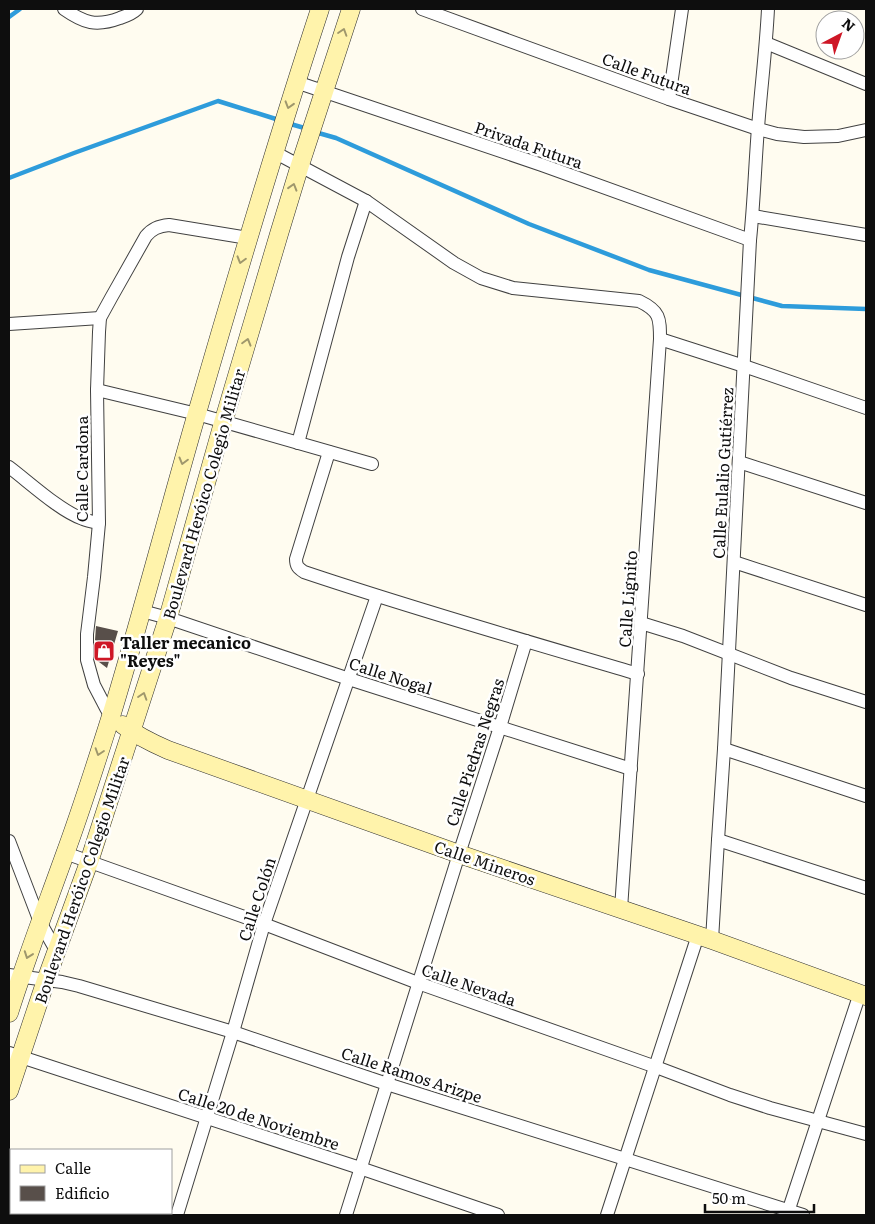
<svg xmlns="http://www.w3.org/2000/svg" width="875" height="1224" font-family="Literata,serif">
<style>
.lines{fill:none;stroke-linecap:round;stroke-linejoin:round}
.stream{stroke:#2e9cdb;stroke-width:4.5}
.building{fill:#584f4a}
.street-casing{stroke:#414141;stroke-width:14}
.secondary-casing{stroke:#303030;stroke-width:19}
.street{stroke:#fff;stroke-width:12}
.secondary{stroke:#fff3ab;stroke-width:18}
.oneway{stroke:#9f976c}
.labels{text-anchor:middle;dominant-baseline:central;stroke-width:5;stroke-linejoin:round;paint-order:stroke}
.street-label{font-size:16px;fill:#0e0e0e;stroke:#fff}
.poi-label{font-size:16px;font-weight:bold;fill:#0e0e0e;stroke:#fff;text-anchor:start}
</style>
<rect width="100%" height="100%" fill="#fffcf0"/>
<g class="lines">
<g class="stream">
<polyline points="9,17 20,9"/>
<polyline points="287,123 308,129"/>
<polyline points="315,132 336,138 529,224 649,270 782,306 866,309"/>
<polyline points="9,178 74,153 218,101 279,120"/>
</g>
</g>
<polygon class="building" points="96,626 118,631 107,668 95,659 99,642 95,640"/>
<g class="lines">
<g class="street-casing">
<g id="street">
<path d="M64 9C84 23 96 27 120 18 126 16 132 14 137 9"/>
<polyline points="422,9 669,99 758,129 777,134 804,137 838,136 866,130"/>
<polyline points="766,43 866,84"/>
<polyline points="296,82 542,165 750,240"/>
<polyline points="669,99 682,9"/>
<path d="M274 152 366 201 454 263 481 278 513 288 639 301C660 311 660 318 660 339L621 909"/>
<polyline points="753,216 866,235"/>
<polyline points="9,324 100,318"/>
<polyline points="660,339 744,366 866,408"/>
<polyline points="97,390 197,414 372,464"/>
<polyline points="298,443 348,257 366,201"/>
<path d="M329 452 296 559C296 566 298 568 304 572 414 609 526 641 638 674"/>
<polyline points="739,462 866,503"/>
<path d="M9 467C29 482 60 511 83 519 88 521 94 522 99 523"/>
<polyline points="734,562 866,605"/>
<polyline points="142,611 168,618 349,679 631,769"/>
<polyline points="641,623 683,636 791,678 866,702"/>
<path d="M111 716 106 708 94 685 87 660V634L94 577 99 523 97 390 99 332 100 318 111 298 146 236C152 229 158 226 169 225L248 238"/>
<polyline points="724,749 866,796"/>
<polyline points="718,840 866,888"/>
<polyline points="9,841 40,922 57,952"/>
<polyline points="65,853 264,924 418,983 656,1067 730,1095 770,1108 866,1134"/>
<path d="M712 940 718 840 724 749 750 240C754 202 755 165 758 128 761 88 766 49 768 9"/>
<polyline points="9,975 62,982 79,986 233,1032 387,1084 803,1215"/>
<polyline points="9,1053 360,1168 498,1215"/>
<polyline points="9,1156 11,1157"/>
<polyline points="162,1213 169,1215"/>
<polyline points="177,1215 233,1032 264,924 377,596"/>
<polyline points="346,1215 459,854 500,727 526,641"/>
<polyline points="607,1215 698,935"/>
<polyline points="787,1215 860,993"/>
</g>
</g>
<g class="secondary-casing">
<g id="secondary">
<path d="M123 725C137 736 152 743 168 750L459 854 712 940 866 996"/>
<path d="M9 1013C26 959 46 907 65 854 82 808 97 760 112 713 142 614 168 513 197 413 236 278 276 143 320 9"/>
<polyline points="9,1091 46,980 89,862 168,618 223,423 279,234 300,165 351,9"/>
</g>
</g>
<use href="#street" class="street"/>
<use href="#secondary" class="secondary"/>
</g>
<defs><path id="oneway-chevron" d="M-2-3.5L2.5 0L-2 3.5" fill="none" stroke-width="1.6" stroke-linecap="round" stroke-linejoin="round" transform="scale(1.25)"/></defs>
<g class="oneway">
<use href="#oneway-chevron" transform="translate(343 32) rotate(-72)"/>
<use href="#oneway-chevron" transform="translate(289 105) rotate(107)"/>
<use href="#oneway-chevron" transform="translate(293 187) rotate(-73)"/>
<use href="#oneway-chevron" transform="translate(241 260) rotate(106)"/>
<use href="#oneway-chevron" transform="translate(247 342) rotate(-74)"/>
<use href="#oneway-chevron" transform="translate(183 461) rotate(105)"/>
<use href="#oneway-chevron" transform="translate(143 696) rotate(-72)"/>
<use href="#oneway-chevron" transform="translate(99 752) rotate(108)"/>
<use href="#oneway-chevron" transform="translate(28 955) rotate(110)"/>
</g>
<defs>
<g id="shop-square" transform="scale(1.125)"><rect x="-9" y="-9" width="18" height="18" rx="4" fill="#ce1726" stroke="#fff"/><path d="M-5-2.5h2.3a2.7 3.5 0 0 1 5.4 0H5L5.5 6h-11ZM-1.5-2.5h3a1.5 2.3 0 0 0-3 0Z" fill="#fff"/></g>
</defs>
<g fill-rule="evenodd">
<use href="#shop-square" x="104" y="651"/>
</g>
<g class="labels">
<g class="street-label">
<text transform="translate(647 73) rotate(20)">Calle Futura</text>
<text transform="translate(529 144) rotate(19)">Privada Futura</text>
<text transform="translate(81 469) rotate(-90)">Calle Cardona</text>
<text transform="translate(722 473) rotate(-87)">Calle Eulalio Gutiérrez</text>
<text transform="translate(203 494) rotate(-74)">Boulevard Heróico Colegio Militar</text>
<text transform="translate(627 599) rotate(-86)">Calle Lignito</text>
<text transform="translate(391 675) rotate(18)">Calle Nogal</text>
<text transform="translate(474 752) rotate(-72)">Calle Piedras Negras</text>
<text transform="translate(485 862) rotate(19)">Calle Mineros</text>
<text transform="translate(81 880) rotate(-71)">Boulevard Heróico Colegio Militar</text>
<text transform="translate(256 899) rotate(-72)">Calle Colón</text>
<text transform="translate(469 984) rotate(19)">Calle Nevada</text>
<text transform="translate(412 1074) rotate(18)">Calle Ramos Arizpe</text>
<text transform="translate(259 1118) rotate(18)">Calle 20 de Noviembre</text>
</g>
<g class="poi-label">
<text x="120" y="642">Taller mecanico<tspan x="120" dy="18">"Reyes"</tspan></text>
</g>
</g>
<rect width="875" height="1224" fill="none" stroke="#0e0e0e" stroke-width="20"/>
<rect x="10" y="1149" width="162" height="65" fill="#ffffff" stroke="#9f9f9f"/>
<rect x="20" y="1165" width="25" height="8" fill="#fff3ab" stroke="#9f9f9f"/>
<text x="55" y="1174" font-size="15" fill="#0e0e0e">Calle</text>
<rect x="20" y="1186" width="25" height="15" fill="#584f4a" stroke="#9f9f9f"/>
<text x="55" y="1199" font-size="15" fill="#0e0e0e">Edificio</text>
<g transform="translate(840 35) rotate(41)"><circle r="24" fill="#ffffff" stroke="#9f9f9f"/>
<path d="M0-4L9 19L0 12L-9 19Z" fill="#ce1726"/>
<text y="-8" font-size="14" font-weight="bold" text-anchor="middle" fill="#0e0e0e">N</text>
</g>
<path d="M705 1204v8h109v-8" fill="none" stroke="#0e0e0e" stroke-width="2.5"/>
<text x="712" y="1204" font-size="15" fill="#0e0e0e" stroke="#ffffff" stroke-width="4" paint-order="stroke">50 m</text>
</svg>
